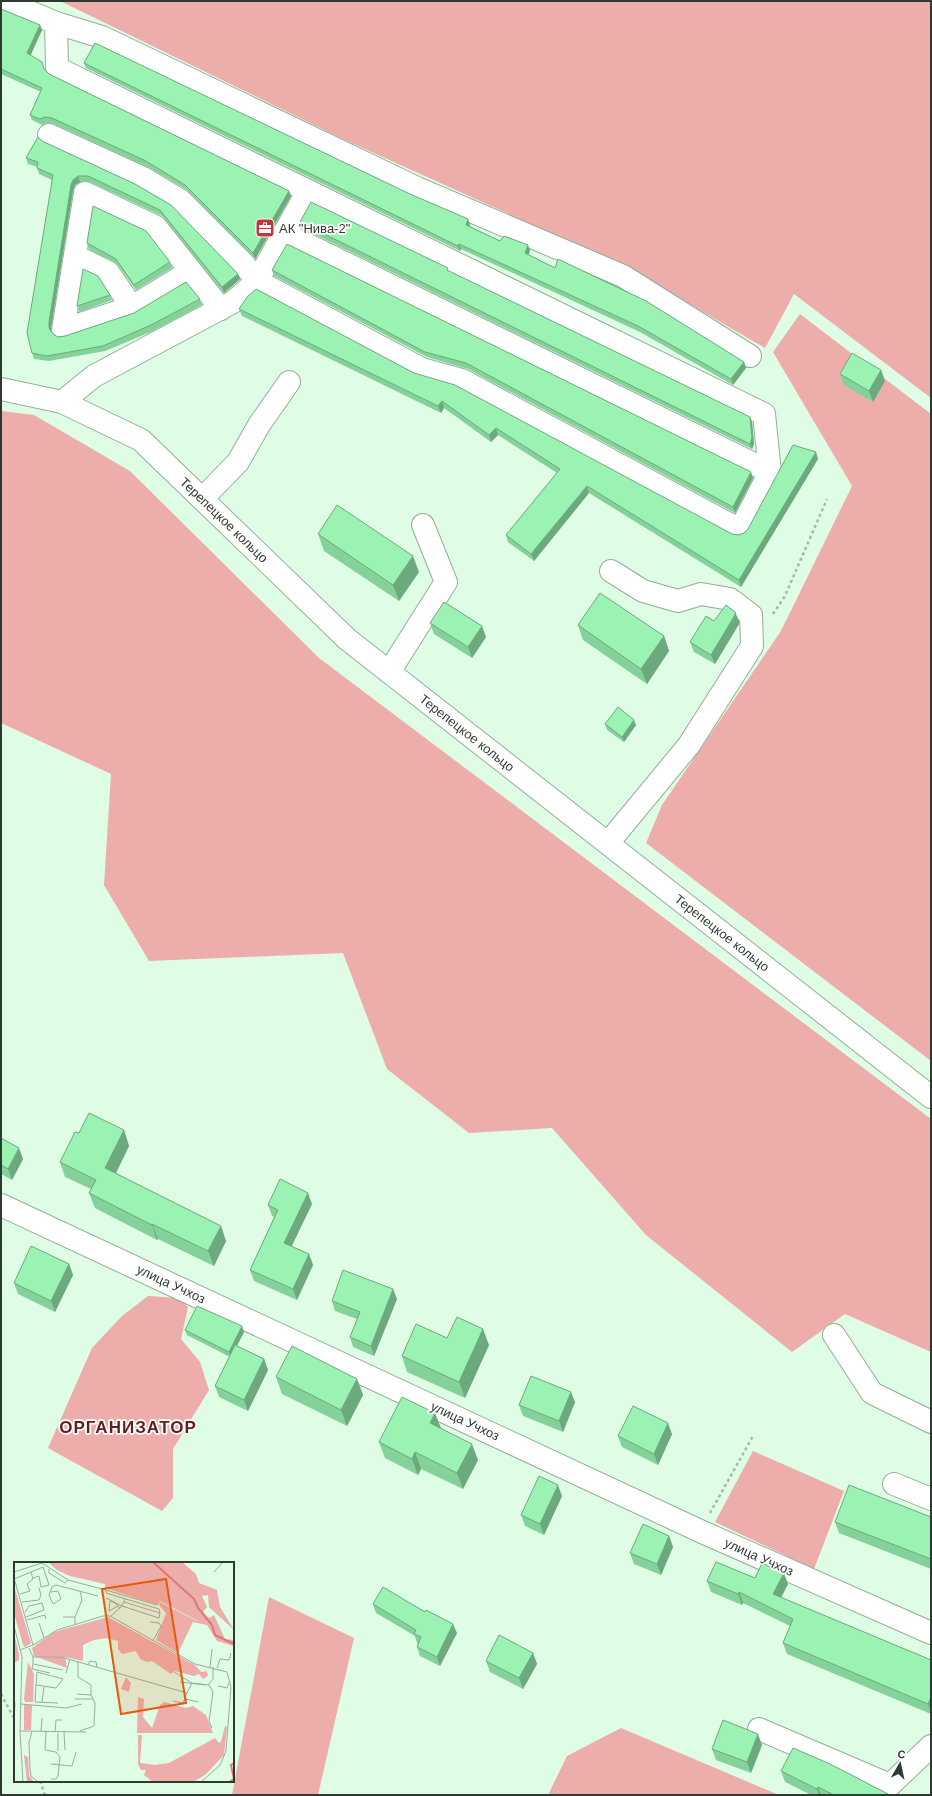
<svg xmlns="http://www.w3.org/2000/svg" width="932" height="1796" font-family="Arial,sans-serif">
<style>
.green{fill:#edadaa}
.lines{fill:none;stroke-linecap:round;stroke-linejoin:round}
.minor-casing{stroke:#93ae99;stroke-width:24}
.path{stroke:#a4bba8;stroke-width:2.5;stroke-dasharray:3 3;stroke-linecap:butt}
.minor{stroke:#fff;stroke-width:22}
.wall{fill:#84d199}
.shaded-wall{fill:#6caa7d}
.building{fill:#9af3b2;stroke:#6caa7d}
.labels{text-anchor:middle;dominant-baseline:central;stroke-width:3.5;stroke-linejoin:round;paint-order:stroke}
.poi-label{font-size:13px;fill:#2e3930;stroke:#fff;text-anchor:start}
.street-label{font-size:13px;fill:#2e3930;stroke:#fff}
.district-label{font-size:17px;font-weight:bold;letter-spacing:1px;fill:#631e20;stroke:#fff}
.inset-river{fill:none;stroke:#dc7976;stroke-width:2}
.inset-road{fill:none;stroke:#98ae9d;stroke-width:1}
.view{fill:#e8590c;fill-opacity:0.15;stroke:#e8590c;stroke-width:2}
.inset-edge{fill:none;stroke:#2e3930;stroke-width:2}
</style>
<rect width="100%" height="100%" fill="#dffce5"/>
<g class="green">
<polygon points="60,1 931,1 931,398 794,294 765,348 626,267 345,140"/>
<polygon points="800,314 931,414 931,1061 646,843 662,805 781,631 852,486 773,352"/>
<polygon points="1,411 34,415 130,471 319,658 931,1119 931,1352 845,1314 792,1352 646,1235 552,1128 469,1133 387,1069 343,953 149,961 104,885 111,774 1,723"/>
<polygon points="148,1296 179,1298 188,1307 181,1339 200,1362 209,1390 173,1449 173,1498 162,1511 48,1448 92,1348 122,1316"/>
<polygon points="753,1451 844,1491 814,1569 715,1522"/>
<polygon points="269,1597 354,1638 318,1795 232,1795"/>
<polygon points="621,1728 779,1795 548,1795 567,1756"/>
</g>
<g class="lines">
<g class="minor-casing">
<g id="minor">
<polyline points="4,1 56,23 57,68 764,414 770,472 740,530 462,380 422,369 257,281 233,302 94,376 62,402"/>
<polyline points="56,23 102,37 417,188 623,276 750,356"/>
<polyline points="49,135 143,178 181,201 243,263 257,281 308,191"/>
<polyline points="284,233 770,472"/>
<polyline points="75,256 108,272 132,307"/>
<polyline points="191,271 132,307 63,330 85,193 156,227 221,309"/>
<polyline points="1,389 62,402 141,440 347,639 931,1097"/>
<polyline points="202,499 238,462 259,425 289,382"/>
<polyline points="389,672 446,582 423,525"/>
<polyline points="608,843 689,745 752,646 751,615 730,599 701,594 678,601 643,591 611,571"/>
<polyline points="1,1205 700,1531 931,1633"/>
<polyline points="834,1335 872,1393 931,1422"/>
<polyline points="894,1484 931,1499"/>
<polyline points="759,1729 890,1785 931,1746"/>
</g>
</g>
<g class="path">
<polyline points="773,614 785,596 827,499"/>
<polyline points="710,1513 753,1436"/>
<polyline points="1,1694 15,1720"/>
<polyline points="40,1781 45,1795"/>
</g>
<use href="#minor" class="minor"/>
</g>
<g class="wall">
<polygon points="1,9 40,25 42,30 30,55 49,74 289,191 291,196 255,259 187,190 148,167 54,124 47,123 42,125 32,120 30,115 41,92 1,74"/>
<polygon points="84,63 470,224 469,226 500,241 530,250 529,255 744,362 746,368 733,385 640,332 461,249 460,251 86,68"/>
<polygon points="42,141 135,184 240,279 224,293 162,216 90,182 80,182 75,185 73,191 51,328 51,331 53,334 58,337 65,336 200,299 202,305 153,331 105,351 49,361 34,359 32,353 52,180 39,174 37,168 38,167 28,164 26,158"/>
<polygon points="300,222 449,271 752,422 754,444 752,449 302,228"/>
<polygon points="87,243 170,262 172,268 136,290 118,265 89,249"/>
<polygon points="272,270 753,478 735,513 468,369 427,357 274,276"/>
<polygon points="110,295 112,300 79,312 77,306"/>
<polygon points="239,309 414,373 732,534 738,535 744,533 818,459 741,587 589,493 534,561 508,542 506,535 557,473 498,435 491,442 444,408 441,413 242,316"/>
<polygon points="881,370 885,381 873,402 844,385 840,374"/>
<polygon points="318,534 419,572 399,601 324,551"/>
<polygon points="735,612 739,621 739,624 715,664 694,652 690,642 714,621"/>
<polygon points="430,623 486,637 472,658 434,634"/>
<polygon points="578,625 664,636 669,651 647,684 583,640"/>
<polygon points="605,724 636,725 624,742 607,730"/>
<polygon points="124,1130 129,1146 116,1173 226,1241 214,1266 158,1239 157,1240 95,1208 89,1193 91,1189 65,1177 60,1162 79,1133"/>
<polygon points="1,1138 23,1159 12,1180 1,1174"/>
<polygon points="312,1204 291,1246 309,1254 313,1265 297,1300 254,1281 250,1270 274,1217 272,1216 268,1205"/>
<polygon points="69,1264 73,1275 55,1312 18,1294 14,1283"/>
<polygon points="397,1299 374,1356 353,1347 350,1337 357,1319 335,1311 332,1301"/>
<polygon points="185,1330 244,1332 237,1346 264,1359 268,1370 248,1411 219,1397 215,1386 230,1357 187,1335"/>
<polygon points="489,1345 465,1398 407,1372 402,1356"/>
<polygon points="276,1377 357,1379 363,1395 347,1426 282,1394"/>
<polygon points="575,1402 563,1432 523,1416 519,1405"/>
<polygon points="435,1413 441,1428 478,1460 463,1489 421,1469 418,1475 385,1458 379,1442"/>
<polygon points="672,1434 658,1465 622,1447 618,1436"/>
<polygon points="562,1496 544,1535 525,1526 521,1515"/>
<polygon points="931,1517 931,1569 839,1533 835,1522"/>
<polygon points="669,1536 673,1547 661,1575 634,1564 630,1553"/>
<polygon points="755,1578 788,1584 781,1598 931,1660 931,1714 787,1654 783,1643 790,1626 743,1603 742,1605 711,1592 707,1581"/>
<polygon points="373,1604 425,1612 457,1633 440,1666 420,1656 417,1647 418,1644 417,1643 415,1636 376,1613"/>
<polygon points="533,1653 537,1664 523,1689 490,1672 486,1661"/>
<polygon points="762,1745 751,1773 716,1760 712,1749"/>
<polygon points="781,1771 890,1795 811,1795 785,1782"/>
</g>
<g class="shaded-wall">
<polygon points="40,25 42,30 29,59 27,53"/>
<polygon points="78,176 80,182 75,185 73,191 51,328 51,334 49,328 49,322 71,185 73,180"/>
<polygon points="289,191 291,196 255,259 253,253"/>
<polygon points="468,219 470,224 468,230 466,225"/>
<polygon points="459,244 461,249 460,251 458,246"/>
<polygon points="528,245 530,250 527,259 525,253"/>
<polygon points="238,274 240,279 224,293 222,287"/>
<polygon points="744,362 746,368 733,385 731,379"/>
<polygon points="881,370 885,381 873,402 869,391"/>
<polygon points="442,401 444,408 441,413 438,406"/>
<polygon points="750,417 752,422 754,444 752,449 750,444"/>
<polygon points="496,428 498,435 491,442 489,435"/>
<polygon points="816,452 818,459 741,587 739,580"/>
<polygon points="751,472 753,478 735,513 733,507"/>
<polygon points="587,486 589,493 534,561 531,554"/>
<polygon points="413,556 419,572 399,601 393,585"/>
<polygon points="735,612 739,621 739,624 715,664 711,655"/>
<polygon points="482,626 486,637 472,658 468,647"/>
<polygon points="664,636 669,651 647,684 641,669"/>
<polygon points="634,720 636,725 624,742 622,737"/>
<polygon points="124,1130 129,1146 111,1183 105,1168"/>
<polygon points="19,1148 23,1159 12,1180 8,1169"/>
<polygon points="308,1193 312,1204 288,1254 284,1243"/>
<polygon points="152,1224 158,1239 157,1240 152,1225"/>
<polygon points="221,1226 226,1241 214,1266 208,1251"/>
<polygon points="309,1254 313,1265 297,1300 293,1289"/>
<polygon points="69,1264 73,1275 55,1312 51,1301"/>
<polygon points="393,1289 397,1299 374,1356 371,1346"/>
<polygon points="242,1326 244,1332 231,1357 229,1352"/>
<polygon points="483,1329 489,1345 465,1398 459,1382"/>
<polygon points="264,1359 268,1370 248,1411 244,1400"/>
<polygon points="357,1379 363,1395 347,1426 341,1410"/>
<polygon points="571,1392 575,1402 563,1432 559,1421"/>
<polygon points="435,1413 441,1429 430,1423"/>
<polygon points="668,1423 672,1434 658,1465 654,1454"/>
<polygon points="472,1444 478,1460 463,1489 457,1473"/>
<polygon points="415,1452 421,1469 418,1475 412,1459"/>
<polygon points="558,1485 562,1496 544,1535 540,1524"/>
<polygon points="669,1536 673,1547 661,1575 657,1564"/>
<polygon points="784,1573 788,1584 777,1605 773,1594"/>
<polygon points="739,1592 743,1603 742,1605 738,1594"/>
<polygon points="453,1624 457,1633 440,1666 437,1657"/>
<polygon points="533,1653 537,1664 523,1689 519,1678"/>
<polygon points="931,1697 931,1712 928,1704"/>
<polygon points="758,1734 762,1745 751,1773 747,1762"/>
<polygon points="818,1787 821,1795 819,1795 817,1789"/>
</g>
<g class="building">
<polygon points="1,9 40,25 27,53 42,62 44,69 49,74 289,191 253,253 185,185 146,161 52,118 45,117 40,119 30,115 42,88 1,69"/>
<polygon points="95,43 410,194 468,219 466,225 500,241 504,236 528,245 525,253 555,268 558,259 646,301 744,362 731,379 638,326 459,244 458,246 84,63"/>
<polygon points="38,137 42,141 135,184 171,205 238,274 222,287 160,210 88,176 78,176 73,180 71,185 49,322 49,328 53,334 58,337 65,336 134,313 186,282 200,299 151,325 103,346 47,356 32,353 27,333 53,175 37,168 38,162 26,158"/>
<polygon points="311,202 448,268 447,270 750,417 752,438 750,444 300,222"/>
<polygon points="93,206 146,231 170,262 134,285 116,259 87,243"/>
<polygon points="287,244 751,472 733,507 466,363 425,352 272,270"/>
<polygon points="83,269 98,276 110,295 77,306"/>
<polygon points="256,289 414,373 455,385 732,534 738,535 744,533 748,529 793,445 816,452 739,580 587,486 531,554 506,535 560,469 496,428 489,435 442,401 438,406 239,309 247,297"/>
<polygon points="852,353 881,370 869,391 840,374"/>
<polygon points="337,505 413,556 393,585 318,534"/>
<polygon points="600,593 664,636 641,669 578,625"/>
<polygon points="444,602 482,626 468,647 430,623"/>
<polygon points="726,605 735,612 735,615 711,655 690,642 706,616 714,621"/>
<polygon points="618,707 634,720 622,737 605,724"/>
<polygon points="89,1113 124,1130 105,1168 221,1226 208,1251 152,1224 152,1225 89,1193 96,1180 60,1162 75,1132 79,1133"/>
<polygon points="1,1138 19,1148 8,1169 1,1165"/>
<polygon points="280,1179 308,1193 284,1243 309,1254 293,1289 250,1270 278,1210 268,1205"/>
<polygon points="31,1246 69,1264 51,1301 14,1283"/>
<polygon points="343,1270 393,1289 371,1346 350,1337 360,1312 332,1301"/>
<polygon points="197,1306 242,1326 229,1352 185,1330"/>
<polygon points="457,1317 483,1329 459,1382 402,1356 416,1324 447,1338"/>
<polygon points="235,1345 264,1359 244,1400 215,1386"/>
<polygon points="292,1346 357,1379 341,1410 276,1377"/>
<polygon points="531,1376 571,1392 559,1421 519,1405"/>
<polygon points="402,1397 435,1413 430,1423 472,1444 457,1473 415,1452 412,1459 379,1442"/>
<polygon points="633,1406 668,1423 654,1454 618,1436"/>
<polygon points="539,1476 558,1485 540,1524 521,1515"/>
<polygon points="849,1485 931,1517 931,1559 835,1522"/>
<polygon points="643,1524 669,1536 657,1564 630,1553"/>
<polygon points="716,1562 755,1578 762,1563 784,1573 773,1594 931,1660 931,1697 928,1704 783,1643 793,1619 739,1592 738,1594 707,1581"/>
<polygon points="383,1587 425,1612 426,1610 453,1624 437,1657 417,1647 421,1637 414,1634 416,1630 373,1604"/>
<polygon points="499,1635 533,1653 519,1678 486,1661"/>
<polygon points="723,1720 758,1734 747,1762 712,1749"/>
<polygon points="793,1748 830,1764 890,1795 834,1795 818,1787 817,1789 781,1771"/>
</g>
<defs>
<g id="office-square" transform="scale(1)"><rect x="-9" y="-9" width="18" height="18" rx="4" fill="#c2333c" stroke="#fff"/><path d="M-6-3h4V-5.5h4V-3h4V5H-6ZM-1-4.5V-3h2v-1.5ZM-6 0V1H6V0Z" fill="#fff"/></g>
</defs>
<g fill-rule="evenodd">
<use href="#office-square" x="265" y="228"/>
</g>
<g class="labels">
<g class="poi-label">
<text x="279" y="228">АК "Нива-2"</text>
</g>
<g class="street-label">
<text transform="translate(224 520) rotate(44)">Терепецкое кольцо</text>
<text transform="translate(467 733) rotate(38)">Терепецкое кольцо</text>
<text transform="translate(722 933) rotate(38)">Терепецкое кольцо</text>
<text transform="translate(171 1284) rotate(25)">улица Учхоз</text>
<text transform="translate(465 1421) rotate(25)">улица Учхоз</text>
<text transform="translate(759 1557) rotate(24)">улица Учхоз</text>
</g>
<g class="district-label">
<text x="128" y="1427">ОРГАНИЗАТОР</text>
</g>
</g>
<g transform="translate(14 1562)">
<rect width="220" height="220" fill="#dffce5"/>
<path d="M34 0H168L182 12 185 21 203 28 206 45 220 68 195 45 194 33 188 34 193 45 189 50 195 56 200 53 211 77 220 78V84L203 79 193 63 179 60 164 91 142 78 152 51 145 43 146 40 183 59 186 60 146 39 144 43 91 26V22L56 14 43 8ZM0 24 17 81 11 85 9 83 0 51ZM94 55 181 103 187 110 193 109 194 114 189 117 185 112 180 114 161 109 157 112 138 99 133 100 126 97 122 89 108 92 104 87V79L93 76 80 78 69 83V99L51 95 53 106 20 94 18 86 40 70ZM0 71 5 93V98L0 101ZM14 100 20 112 19 140H11L10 137ZM112 115 117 121 115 130 107 127ZM124 135 130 137 129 155 138 166 146 143 150 140 172 146 179 144 192 153 199 171H123ZM10 143H18L17 168H10ZM211 164 213 165 210 193 191 213 179 220H139L130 213 132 208H127L124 202V173H128L126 201 141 203 155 201 201 176 205 181 207 180ZM10 193 14 195 15 213 20 220H13Z" fill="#edadaa"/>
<path class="inset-river" d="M139 0 180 37 184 46 198 63 201 73 220 82M215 220 220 217 217 203 220 201"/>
<path class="inset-road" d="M35 7V11L51 21 54 18M0 10 28 1 54 18 92 28V31L145 47 146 51 145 56 108 44 97 54M17 10 29 5 35 23 27 25 25 14 19 16M200 10 209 0M0 16 19 83M0 17 17 10 19 17 13 22 16 29 6 32M92 28 143 43M37 30 44 29 47 37 39 42 35 33 38 25 42 23 84 34M92 36 108 44 111 37M8 40 25 38 27 33 25 26M110 40 146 51M104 44 95 49 96 39 101 41 106 46M11 50 15 44 28 41 30 48 12 55M49 55H61V62M61 55 68 38 66 29M13 58 31 53 32 57M136 60 145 61 147 64 139 79M25 61 30 76M0 64 8 95 6 169 9 220M15 86 19 95H47L173 131 178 121 195 123 199 130 195 159 198 166M6 88 19 83 43 68 89 54H96L181 102 213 110 217 125 212 189 206 203 187 220M19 95V102L49 108M64 100V115L77 123V133M19 102 18 107 36 111M74 103 76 99 82 100 83 105M196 105 198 87M203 106 206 97 215 98 217 91M160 110 178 121M52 111 56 97M166 120 191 123M194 123 199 117V105M204 124 213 126 216 119M61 137H79L77 133 63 132M172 137 184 140M159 139 169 141 173 131M21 140 22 123 23 110 49 117 42 126 22 123M21 140 44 141M28 140 30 125M7 142 52 146 68 142M0 161 1 141M6 169 72 170M18 169 15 181 16 208 17 214 24 220M27 169 28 156M66 169 80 164 81 141 79 137M32 170 31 188 42 190 46 195 44 214 42 217H37M41 170 42 158H48M50 170 51 188M44 171V189M37 202 58 204 62 190"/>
<path class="view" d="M152 17 172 141 107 152 88 27Z"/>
<rect width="220" height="220" class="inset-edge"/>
</g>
<rect width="932" height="1796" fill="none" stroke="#2e3930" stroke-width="4"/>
<g transform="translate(900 1764) rotate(9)" stroke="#ffffff" stroke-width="3" paint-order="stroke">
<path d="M0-3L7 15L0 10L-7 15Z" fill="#2e3930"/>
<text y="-6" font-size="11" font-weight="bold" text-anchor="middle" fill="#2e3930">С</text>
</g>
</svg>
